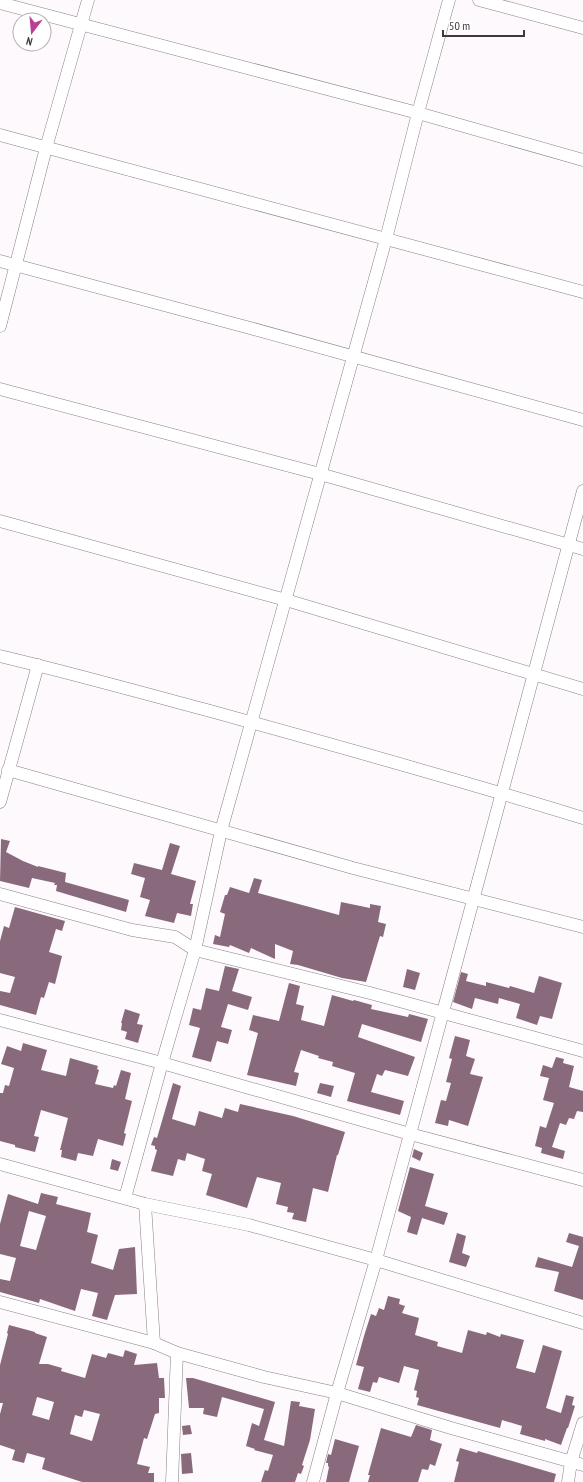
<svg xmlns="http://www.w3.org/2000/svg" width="583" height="1482" font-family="'PT Sans Narrow',sans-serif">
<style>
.building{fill:#896a7c;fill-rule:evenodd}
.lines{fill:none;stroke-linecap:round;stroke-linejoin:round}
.minor-casing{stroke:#898186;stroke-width:13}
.minor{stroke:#fff;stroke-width:12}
</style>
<rect width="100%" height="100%" fill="#fef9fc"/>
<g class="building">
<polygon points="1,839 10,841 6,852 23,861 38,867 38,866 66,873 65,882 129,900 126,912 56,891 57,885 54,885 55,883 32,878 29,888 0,881"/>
<polygon points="170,843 180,846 171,874 196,881 190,904 193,904 191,916 177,913 174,923 145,916 150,900 140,897 145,878 131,874 134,863 162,870"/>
<polygon points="254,878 262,880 258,893 339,915 341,902 370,908 370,904 381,906 378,922 386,924 383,937 380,936 366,982 342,978 298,965 290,964 293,951 275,944 275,959 251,948 249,953 230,945 229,947 213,944 215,935 220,937 225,914 220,912 225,895 227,895 230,887 249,893"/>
<polygon points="15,907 65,921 62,931 56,929 49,952 62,956 55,984 49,982 44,998 41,997 36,1015 0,1005 0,991 10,993 15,977 0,973 0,941 4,926 9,928"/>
<polygon points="225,966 239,969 232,991 252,997 248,1010 228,1004 221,1027 232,1030 228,1044 217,1041 211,1062 192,1057 200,1028 189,1025 193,1008 201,1010 206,988 219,991"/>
<polygon points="407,969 420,973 415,990 403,987"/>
<polygon points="461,972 468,974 466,981 486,986 486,982 509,988 510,986 534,993 539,976 562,983 552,1019 540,1016 537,1025 516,1018 520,1004 499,998 498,1004 475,998 472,1009 453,1002"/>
<polygon points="289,983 300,986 296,1004 304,1006 301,1020 324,1026 332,995 353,1001 354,1000 372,1005 371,1009 408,1017 409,1014 428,1019 421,1042 362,1024 358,1037 415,1057 408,1076 385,1070 382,1076 377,1074 371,1092 404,1101 400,1115 347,1101 355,1073 332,1066 333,1062 318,1058 319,1056 301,1050 294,1072 299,1073 296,1086 247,1075 258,1033 249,1030 253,1015 279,1021"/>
<polygon points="125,1009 140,1014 137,1024 143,1025 138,1043 125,1039 127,1032 121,1030 122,1023 121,1023"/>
<polygon points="455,1036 470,1040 466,1056 475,1059 470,1074 483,1077 468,1126 449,1120 448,1126 435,1123 441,1100 446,1101 451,1083 446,1082 452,1059 449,1058"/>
<polygon points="23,1043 47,1050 41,1070 66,1076 70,1058 98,1066 97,1069 99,1070 95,1084 113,1088 114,1085 116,1086 121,1070 131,1073 125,1099 132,1101 124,1133 126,1134 123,1146 98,1139 93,1156 78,1153 76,1161 61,1157 62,1150 60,1150 68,1118 41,1110 34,1136 39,1137 35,1152 15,1147 15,1145 0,1141 0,1093 3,1093 5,1085 9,1086 14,1068 1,1064 7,1046 21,1051"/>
<polygon points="556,1057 564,1059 563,1063 574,1066 569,1087 583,1091 583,1112 577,1111 574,1119 569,1118 566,1125 560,1123 552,1147 565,1151 563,1159 541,1153 542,1148 535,1146 540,1126 546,1128 554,1103 543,1100 549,1078 540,1076 543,1065 552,1068"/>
<polygon points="173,1083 181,1086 172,1119 195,1126 199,1111 222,1118 225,1108 238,1112 240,1104 293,1116 345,1132 338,1155 337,1155 328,1192 313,1188 306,1222 292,1219 294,1213 287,1212 288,1207 276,1204 281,1183 257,1177 247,1208 206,1195 212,1174 202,1171 205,1159 187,1153 185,1161 178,1159 173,1176 151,1171 157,1150 155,1149 155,1146 151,1145 154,1137 157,1138"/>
<polygon points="320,1083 334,1086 331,1097 317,1093"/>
<polygon points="414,1149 423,1153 420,1161 412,1157"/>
<polygon points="112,1159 121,1162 118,1171 110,1169"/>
<polygon points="410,1167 434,1174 425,1206 448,1213 444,1225 422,1218 417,1235 407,1232 411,1217 398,1211"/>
<path d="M41 1193 58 1197 56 1204 91 1213 87 1232 98 1235 91 1263 113 1270 119 1249 135 1247 137 1294 115 1295 107 1320 92 1316 98 1293 81 1289 75 1311 40 1299 39 1303 0 1292V1279L10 1281 16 1258 0 1254V1224L8 1194 38 1204ZM29 1211 46 1216 36 1250 20 1246Z"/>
<polygon points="457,1233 466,1236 462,1253 470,1256 466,1267 449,1262"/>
<polygon points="569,1233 583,1237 583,1300 554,1291 559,1272 535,1267 538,1257 572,1267 579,1246 566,1242"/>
<polygon points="388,1296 400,1299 399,1304 405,1306 402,1313 419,1318 415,1335 438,1342 437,1346 462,1353 468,1330 486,1335 487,1332 500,1337 501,1334 524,1340 516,1368 535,1373 543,1345 562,1351 546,1408 561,1413 566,1395 574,1397 572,1405 575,1406 568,1428 567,1428 561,1445 545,1439 545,1441 520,1434 522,1426 502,1420 500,1428 417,1405 419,1398 416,1397 417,1391 414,1390 419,1370 404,1366 399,1383 379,1377 377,1383 373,1382 370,1392 358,1389 364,1367 356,1365 364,1336 371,1314 376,1316 379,1308 384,1310"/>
<path d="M9 1325 35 1332V1333L47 1337 39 1364H48L62 1368 61 1371 85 1378 92 1354 106 1358 108 1353 123 1357 125 1350 137 1354 134 1365 157 1363 159 1378H164L165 1398H159V1413L155 1414 147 1439 144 1438 137 1464 150 1467 148 1473H154V1482H82L42 1469 45 1458 27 1453 24 1463 12 1460 15 1450 0 1445V1414L3 1403H0V1365L8 1334 7 1333ZM37 1397 54 1402 49 1420 32 1415ZM84 1410 100 1414 92 1441 70 1434 75 1415 82 1417Z"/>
<polygon points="186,1378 193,1378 275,1402 264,1440 284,1446 291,1401 300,1402 299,1406 315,1409 310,1440 302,1465 304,1466 301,1474 298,1473 295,1482 261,1482 265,1470 268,1471 273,1455 254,1450 255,1449 246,1446 252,1423 259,1426 264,1409 222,1397 217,1417 203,1414 204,1408 189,1408"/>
<polygon points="190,1425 192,1434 183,1435 182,1426"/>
<polygon points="416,1425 432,1430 430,1440 442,1444 435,1466 430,1464 428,1470 422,1469 418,1482 368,1482 370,1475 368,1475 381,1428 411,1437"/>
<polygon points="335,1439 359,1446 349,1482 326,1482 329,1467 328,1466 328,1463 326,1463 328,1454 331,1455"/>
<polygon points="460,1448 477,1453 478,1451 556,1474 554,1482 454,1482 459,1462 456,1461"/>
<polygon points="191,1453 193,1473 182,1474 181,1454"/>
</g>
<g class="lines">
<g class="minor-casing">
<g id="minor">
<polyline points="479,0 583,28"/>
<polyline points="0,3 418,113 583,160"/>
<polyline points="0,135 583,292"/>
<polyline points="0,261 250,328 583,420"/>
<polyline points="0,326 46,148 88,0"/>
<polyline points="0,389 320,474 583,549"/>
<polyline points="0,521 286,600 583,689"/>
<path d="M0 656C68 672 135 691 203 709 330 744 457 779 583 818"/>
<polyline points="8,770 353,868 583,927"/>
<polyline points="0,802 38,665"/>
<polyline points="0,894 132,930 175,937 195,950 370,993 583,1051"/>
<polyline points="0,1020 162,1063 410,1134 583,1180"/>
<polyline points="0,1164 145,1204 249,1225 376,1260 583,1323"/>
<polyline points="125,1198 162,1063 195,950 221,831 386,239 418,113 449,0"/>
<polyline points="145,1204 154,1343"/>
<polyline points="0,1302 154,1343 177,1353 264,1377 337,1393 451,1428 583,1465"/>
<polyline points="172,1482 177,1353"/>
<polyline points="313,1482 337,1393 376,1260 443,1012 583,491"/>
<polyline points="568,1482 571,1462 583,1423"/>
</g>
</g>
<use href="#minor" class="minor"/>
</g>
<g transform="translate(32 32) rotate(196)"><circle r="19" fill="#ffffff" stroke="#b2b0b1"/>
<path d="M0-3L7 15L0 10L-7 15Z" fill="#b93f92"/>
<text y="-6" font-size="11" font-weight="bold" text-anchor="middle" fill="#3e3a3c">N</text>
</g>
<path d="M443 30v6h81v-6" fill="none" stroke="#3e3a3c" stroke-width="2"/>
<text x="449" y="30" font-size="12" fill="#3e3a3c" stroke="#ffffff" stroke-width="3" paint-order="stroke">50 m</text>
</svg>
